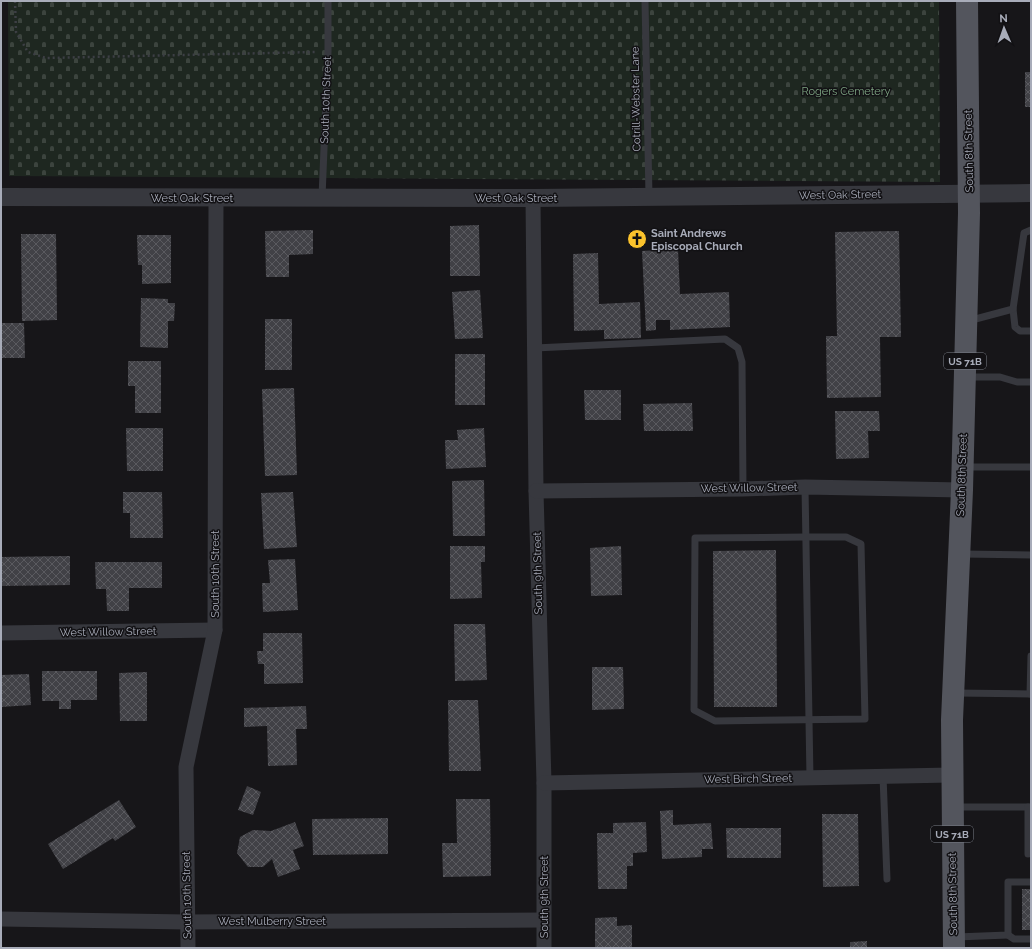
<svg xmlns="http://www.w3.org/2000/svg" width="1032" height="949" font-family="Raleway,sans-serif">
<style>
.cemetery{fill:url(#cemetery-stones)}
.building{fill:url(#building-cross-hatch)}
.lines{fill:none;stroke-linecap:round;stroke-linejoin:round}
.path{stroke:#3d3f45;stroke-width:2.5;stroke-dasharray:2 3;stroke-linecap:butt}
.service{stroke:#37383e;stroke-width:7}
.minor{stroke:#37383e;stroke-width:15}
.tertiary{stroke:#37383e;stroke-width:18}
.primary{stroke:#53555d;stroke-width:22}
.labels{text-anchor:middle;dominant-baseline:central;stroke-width:3;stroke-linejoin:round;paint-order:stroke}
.shield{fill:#121114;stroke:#7b7e88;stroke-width:1}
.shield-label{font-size:10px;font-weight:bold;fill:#a8acb9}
.park-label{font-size:11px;fill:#7ea583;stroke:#121114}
.street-label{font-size:11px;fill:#a8acb9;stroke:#121114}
.poi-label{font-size:11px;font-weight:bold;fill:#a8acb9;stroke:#121114;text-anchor:start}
</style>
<defs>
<pattern id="cemetery-stones" width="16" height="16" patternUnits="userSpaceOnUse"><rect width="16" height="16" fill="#1e2720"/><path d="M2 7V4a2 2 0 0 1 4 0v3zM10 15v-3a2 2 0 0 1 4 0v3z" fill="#3c443e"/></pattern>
<pattern id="building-cross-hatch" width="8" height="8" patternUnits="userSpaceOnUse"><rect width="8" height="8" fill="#414146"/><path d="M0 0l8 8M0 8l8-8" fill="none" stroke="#5a5a5f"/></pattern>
</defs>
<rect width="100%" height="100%" fill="#171619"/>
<polygon class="cemetery" points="8,1 939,1 940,182 9,176"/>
<g class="building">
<rect x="1025" y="72" width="6" height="35"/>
<polygon points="479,225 480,276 450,276 450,226"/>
<polygon points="313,230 313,254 289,255 289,277 266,277 265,231"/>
<polygon points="899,231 901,337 880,337 881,397 827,398 826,336 837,336 835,232"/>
<polygon points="21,234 56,234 57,320 22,321"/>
<polygon points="137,235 171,235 171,283 142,284 142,265 138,265"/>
<polygon points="678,249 680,294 729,292 730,327 670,330 670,320 656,320 656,330 646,331 642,251"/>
<polygon points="598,253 599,304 640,302 641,338 604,339 604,330 574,331 573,254"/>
<polygon points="480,290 483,338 455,339 452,292"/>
<polygon points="141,298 168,299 168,303 175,303 174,321 168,321 168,348 140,347"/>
<rect x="265" y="319" width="27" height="51"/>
<polygon points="1,323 24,323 25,358 1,358"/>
<rect x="455" y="354" width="30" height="51"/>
<polygon points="128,361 161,361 161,413 135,413 135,386 128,386"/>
<polygon points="294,388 297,475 265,476 262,389"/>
<polygon points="584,390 621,390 621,420 585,420"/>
<polygon points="692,403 693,431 644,431 643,404"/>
<polygon points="835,411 879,411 880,431 868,431 869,458 836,459"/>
<polygon points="126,428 163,428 163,471 127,471"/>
<polygon points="484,428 486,467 446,469 445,440 458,440 457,430"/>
<polygon points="484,480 485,536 453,536 452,481"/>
<polygon points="123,492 162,492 163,538 130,538 130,513 123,513"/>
<polygon points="293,492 297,547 264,549 261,493"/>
<polygon points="450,546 485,546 485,562 481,562 482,598 450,599"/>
<polygon points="621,546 622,595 591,596 590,548"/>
<polygon points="776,550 777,707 714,707 713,551"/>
<polygon points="70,556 70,585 1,586 1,557"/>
<polygon points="295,559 298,610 263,612 262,583 270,583 268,560"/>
<polygon points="95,562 162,562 162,588 129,588 129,611 107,611 106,589 96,589"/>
<polygon points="454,624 485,624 487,680 455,681"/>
<polygon points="263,633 302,633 303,683 264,684 264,664 258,664 257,651 263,651"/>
<polygon points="592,667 623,667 624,709 592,710"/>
<polygon points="42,671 97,671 97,700 71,700 71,709 59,709 59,701 42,701"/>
<polygon points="147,672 147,721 120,721 119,673"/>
<polygon points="29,674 31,705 1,707 1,675"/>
<polygon points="448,700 478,700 481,771 449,771"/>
<polygon points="306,706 307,729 296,729 297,765 268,766 267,726 244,727 244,708"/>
<polygon points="247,786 261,792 253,815 238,810"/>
<polygon points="456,799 490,799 491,876 443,877 442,843 457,843"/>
<polygon points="119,800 136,827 115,841 113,838 63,869 48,844"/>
<polygon points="673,810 673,825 711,823 713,849 702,849 702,857 662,859 660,811"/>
<polygon points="822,814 858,814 859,886 823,887"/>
<polygon points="388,818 388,854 313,855 312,819"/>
<polygon points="295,822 304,846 293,850 300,869 278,877 272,859 263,867 248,867 237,853 240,837 253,830 271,831"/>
<polygon points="646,822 647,852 633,853 633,866 627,866 627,889 598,889 597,833 613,833 613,823"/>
<polygon points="726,828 781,828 781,858 727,858"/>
<rect x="1022" y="889" width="9" height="41"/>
<polygon points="617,917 617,926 632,925 632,948 595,948 595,918"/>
<polygon points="867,941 867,948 850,948 850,942"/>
</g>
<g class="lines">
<polyline class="path" points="15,1 16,32 28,52 46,58 316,52"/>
<g class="service">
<polyline points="645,1 649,196"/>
<polyline points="322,197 328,52 328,1"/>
<polyline points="1013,309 1015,327 1020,331 1031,331"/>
<polyline points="968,321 1013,309 1024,233 1031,230"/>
<polyline points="535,348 725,339 738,348 742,362 743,489"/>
<polyline points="968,377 1000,377 1017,382 1031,382"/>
<polyline points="965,467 1031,467"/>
<polyline points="805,487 810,778"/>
<polygon points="806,537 846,537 861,544 865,719 715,721 694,710 695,538"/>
<polyline points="961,554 1031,555"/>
<polyline points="955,693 1031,694"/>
<polyline points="1030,694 1031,656"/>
<polyline points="883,776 887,879"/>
<polyline points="956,807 1031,807"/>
<polyline points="1028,807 1028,854"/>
<polyline points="1008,935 1014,939 1031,939"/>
<polyline points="956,937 1008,935 1008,882 1031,882"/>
</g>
<g class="minor">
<polyline points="533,198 536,491 544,783 544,948"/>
<polyline points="536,491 743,489 805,487 962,490"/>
<polyline points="1,633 215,630"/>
<polyline points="544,783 951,775"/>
<polyline points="1,919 187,922 543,920"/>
<polyline points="188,948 186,767 215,630 216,198"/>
</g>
<polyline class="tertiary" points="1,197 533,198 1031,193"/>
<polyline class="primary" points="954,948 952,720 962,490 969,213 967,1"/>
</g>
<defs>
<g id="church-disc" transform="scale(1)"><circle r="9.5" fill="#fbc32c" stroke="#121114"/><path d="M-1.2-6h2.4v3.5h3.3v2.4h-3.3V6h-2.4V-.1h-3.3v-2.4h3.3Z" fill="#111"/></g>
</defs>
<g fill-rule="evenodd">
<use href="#church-disc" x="637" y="239"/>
</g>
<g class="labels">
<g class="shield">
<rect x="944" y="353" width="42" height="16" rx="3"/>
<rect x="931" y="826" width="42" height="16" rx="3"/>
</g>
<g class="shield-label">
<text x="965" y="361">US 71B</text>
<text x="952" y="834">US 71B</text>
</g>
<g class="park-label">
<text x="846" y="91">Rogers Cemetery</text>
</g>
<g class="street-label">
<text transform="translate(636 99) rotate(-91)">Cotrill-Webster Lane</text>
<text transform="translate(326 100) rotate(-88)">South 10th Street</text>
<text transform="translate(969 151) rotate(-91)">South 8th Street</text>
<text transform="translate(840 195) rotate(-1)">West Oak Street</text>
<text x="192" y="198">West Oak Street</text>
<text x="516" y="198">West Oak Street</text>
<text transform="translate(962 475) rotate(-88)">South 8th Street</text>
<text transform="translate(749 488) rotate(-1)">West Willow Street</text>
<text transform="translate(538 573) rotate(-91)">South 9th Street</text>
<text transform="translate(215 574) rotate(-90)">South 10th Street</text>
<text transform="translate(108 632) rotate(-1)">West Willow Street</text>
<text transform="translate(748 779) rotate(-1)">West Birch Street</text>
<text transform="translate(953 894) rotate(-91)">South 8th Street</text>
<text transform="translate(187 895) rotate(-91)">South 10th Street</text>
<text transform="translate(544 897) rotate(-90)">South 9th Street</text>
<text x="272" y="921">West Mulberry Street</text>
</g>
<g class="poi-label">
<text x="651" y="233">Saint Andrews<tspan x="651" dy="13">Episcopal Church</tspan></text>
</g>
</g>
<rect width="1032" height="949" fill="none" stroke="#a8acb9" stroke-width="4"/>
<g transform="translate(1004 28) rotate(358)" stroke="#121114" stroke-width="3" paint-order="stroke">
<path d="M0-3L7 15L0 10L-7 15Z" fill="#a8acb9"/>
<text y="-6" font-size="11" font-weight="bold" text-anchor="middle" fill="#a8acb9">N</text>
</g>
</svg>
